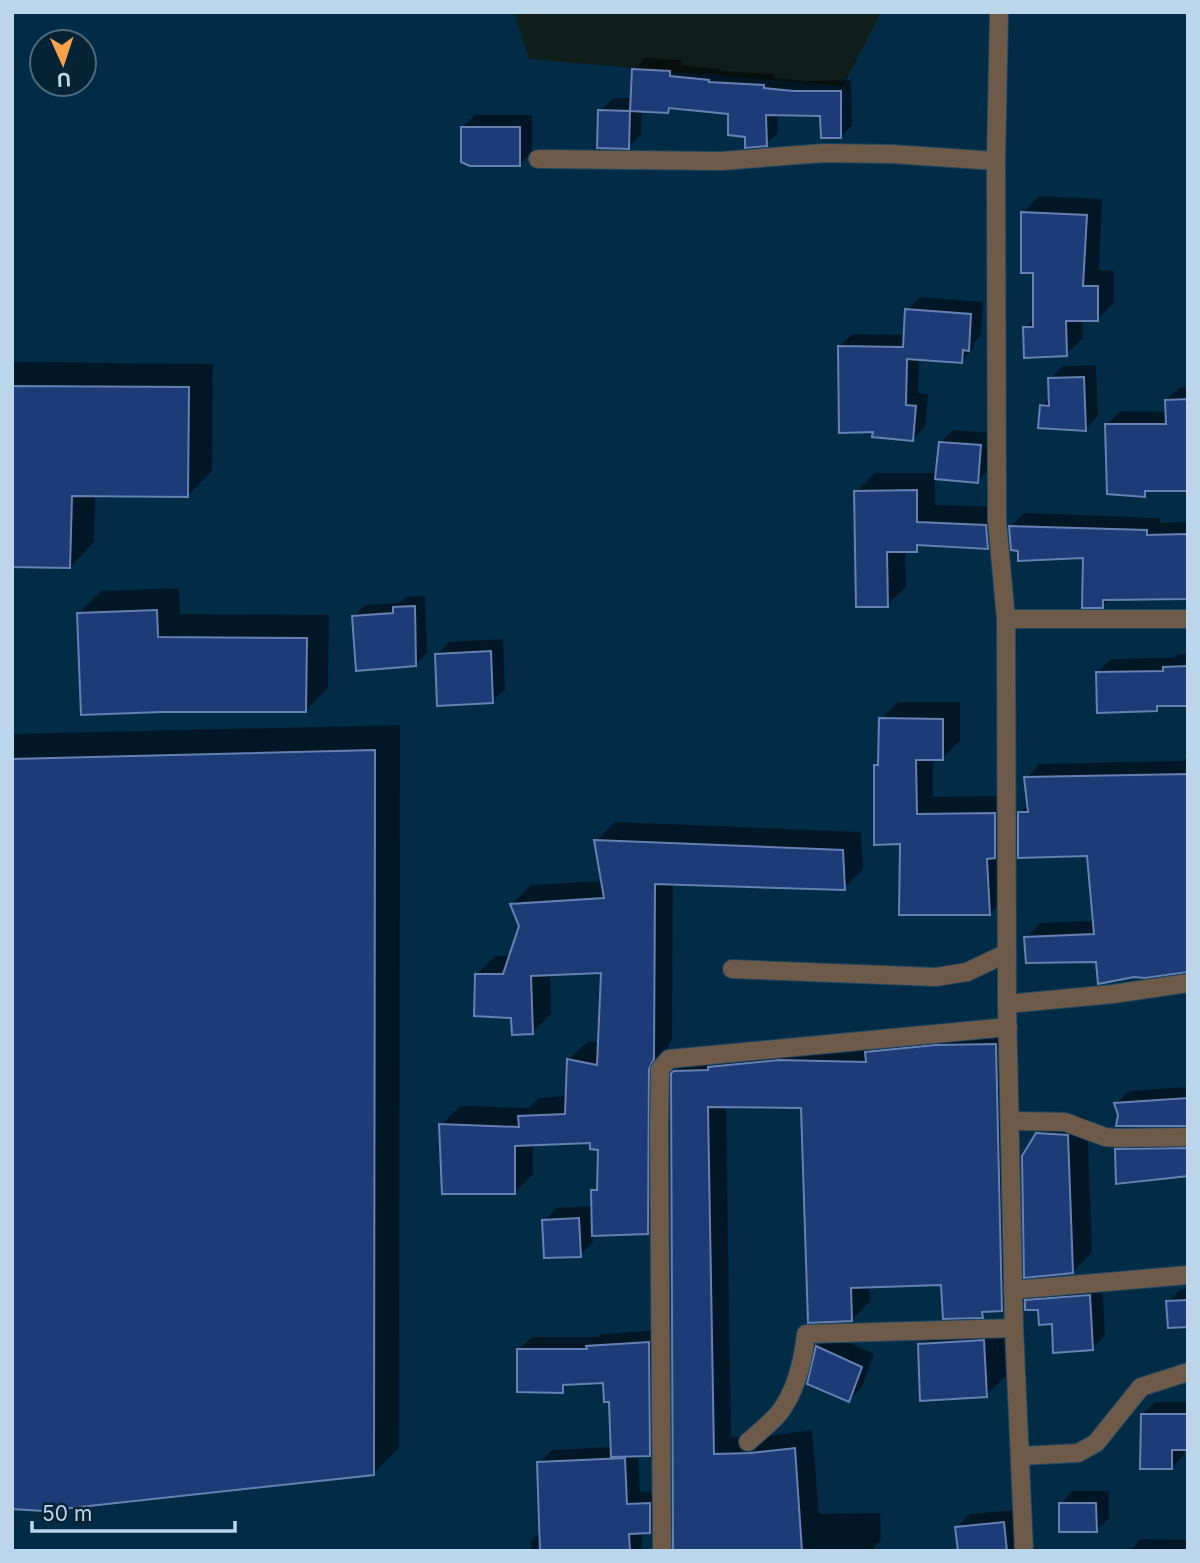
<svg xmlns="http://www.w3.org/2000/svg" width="1200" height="1563" font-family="Inter,sans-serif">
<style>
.water{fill:#0f1e1b}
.shadow{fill:#0007}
.building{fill:#1d3b77;stroke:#6680b2;stroke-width:2}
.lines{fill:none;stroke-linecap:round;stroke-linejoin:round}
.minor-casing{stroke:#204760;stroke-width:20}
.minor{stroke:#6e5a49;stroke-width:18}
</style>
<rect width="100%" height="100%" fill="#022c46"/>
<polygon class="water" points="514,12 881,12 843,86 529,59"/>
<g class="shadow">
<polygon points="645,58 681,60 681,65 720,69 720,71 774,74 775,78 807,81 851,80 852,125 841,137 822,115 777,113 778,133 766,144 746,135 729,113 672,107 668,111 642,110 641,134 629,147 600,111 613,98 632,98 633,70"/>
<polygon points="475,115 532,115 532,152 519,165 463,127"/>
<polygon points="1039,196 1102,199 1099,270 1114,271 1114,303 1097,319 1082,319 1083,338 1066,354 1025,328 1034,318 1034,272 1022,213"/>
<polygon points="920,297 983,302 981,336 974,342 974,348 961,361 919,358 918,393 928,394 925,427 912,440 875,430 840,346 852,334 906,335 907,310"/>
<polygon points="12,362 213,364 212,471 188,495 95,494 94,542 70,567 12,566"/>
<polygon points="1096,365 1098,416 1086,429 1042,406 1051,397 1050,379 1063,366"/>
<polygon points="1180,387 1188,387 1188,490 1151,489 1144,495 1107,424 1120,411 1167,412 1166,400"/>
<polygon points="953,430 993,433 990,468 977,481 935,478 935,505 1004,507 1006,529 987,547 923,543 917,550 905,550 906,587 887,605 856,492 875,473 938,473 940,443"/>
<polygon points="1024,513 1160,518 1160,523 1188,522 1188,598 1110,598 1103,606 1085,556 1020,549 1011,526"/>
<polygon points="179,588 180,614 329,615 328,688 305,711 161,710 78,614 101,591"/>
<polygon points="425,596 427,653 416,664 354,616 365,605 399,603 406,597"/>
<polygon points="503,639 505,689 492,702 437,655 449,642"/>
<polygon points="1178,654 1188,654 1188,704 1161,704 1156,710 1098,672 1111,659 1174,658"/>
<polygon points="898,702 960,702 960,741 942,758 933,758 933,797 1012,796 1007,896 990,914 902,843 876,766 880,762 881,719"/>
<polygon points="400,725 399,1448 374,1473 12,1507 12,734"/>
<polygon points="1188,756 1188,970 1098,960 1026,938 1041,923 1094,921 1089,854 1020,813 1029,804 1026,778 1040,764 1183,761"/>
<polygon points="615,822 861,832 863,869 844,888 673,883 672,1039 667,1049 666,1213 648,1232 593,1234 593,1242 580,1255 544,1221 557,1208 593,1206 593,1191 599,1185 600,1148 592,1141 533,1144 533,1174 514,1193 441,1125 460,1106 528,1108 539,1098 567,1096 569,1059 588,1041 600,1043 603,971 550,974 551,1014 532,1033 512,1017 476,975 495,956 511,956 521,926 512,904 531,885 603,881 596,841"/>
<polygon points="1014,1026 1020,1291 1002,1309 988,1310 982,1316 943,1283 869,1285 870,1301 852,1320 802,1107 726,1106 731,1437 769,1436 812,1430 819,1514 880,1513 881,1540 871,1551 674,1551 673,1074 694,1053"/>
<polygon points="1188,1087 1188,1124 1120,1115 1116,1104 1129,1091"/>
<polygon points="1057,1114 1087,1117 1092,1252 1073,1272 1038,1134"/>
<polygon points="1188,1136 1188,1174 1117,1150 1130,1137"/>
<polygon points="1102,1283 1105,1335 1093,1348 1053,1322 1040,1308 1027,1301 1039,1288"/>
<polygon points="1181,1289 1188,1289 1188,1325 1168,1302"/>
<polygon points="1003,1322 1006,1376 986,1395 919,1345 939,1326"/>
<polygon points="661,1330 662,1441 649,1454 638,1454 640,1492 662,1491 663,1519 650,1531 642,1532 642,1551 532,1551 531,1541 541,1531 539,1463 552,1450 612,1447 611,1400 604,1381 570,1383 562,1391 519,1349 532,1337 598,1337 601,1334"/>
<polygon points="830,1334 874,1354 862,1387 849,1400 809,1383 818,1346"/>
<polygon points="1155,1402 1188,1402 1188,1448 1184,1448 1184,1455 1171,1468 1143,1414"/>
<polygon points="1073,1491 1109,1491 1109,1518 1096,1531 1060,1504"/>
<polygon points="1017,1510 1020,1551 959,1551 957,1527 970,1514"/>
<polygon points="1141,1539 1188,1540 1188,1551 1130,1551"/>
</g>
<g class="building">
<polygon points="632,69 670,71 670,76 709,80 709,82 764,85 764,88 794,91 841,91 841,138 821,138 820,116 766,115 767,146 745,148 745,137 728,135 728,114 669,108 668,113 630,111"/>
<polygon points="598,110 630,111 629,149 597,148"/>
<polygon points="461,127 520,127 520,166 470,166 461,162"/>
<polygon points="1021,212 1087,215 1083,286 1098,286 1098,321 1066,321 1067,356 1024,358 1023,327 1033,327 1033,273 1021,273"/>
<polygon points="905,309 971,314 969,351 963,350 962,363 907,359 906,405 916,406 913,441 872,437 873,432 839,433 838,346 903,347"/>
<polygon points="1084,377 1086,431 1038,428 1040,405 1049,406 1048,378"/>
<polygon points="12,386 189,387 188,497 72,496 70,568 12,567"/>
<polygon points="1188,399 1187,491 1145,491 1145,497 1107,494 1105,424 1166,424 1165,400"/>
<polygon points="939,442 981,445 978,483 935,479"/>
<polygon points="917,490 917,522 986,525 988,549 917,545 917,552 887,552 888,607 856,607 854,491"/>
<polygon points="1009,526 1147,530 1147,535 1185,534 1188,536 1188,599 1103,600 1103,608 1082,608 1083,558 1018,561 1018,551 1011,550"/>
<polygon points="415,606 416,666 356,671 352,616 393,613 393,607"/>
<polygon points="157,610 158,637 307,638 306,712 161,712 81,715 77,613"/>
<polygon points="491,651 493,703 437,706 435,654"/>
<polygon points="1188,666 1188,706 1157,706 1157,711 1097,713 1096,672 1163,671 1163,667"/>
<polygon points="879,718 943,719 943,760 916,760 917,814 995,813 995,858 987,859 990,915 899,915 900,844 874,845 874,765 878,765"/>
<polygon points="375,750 374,1475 43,1511 12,1509 12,759"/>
<polygon points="1188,774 1188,972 1145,978 1134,977 1098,984 1096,962 1026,963 1024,937 1094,934 1087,856 1018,858 1018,812 1028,812 1024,777"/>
<polygon points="594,840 843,850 845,890 655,884 654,1059 649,1069 648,1234 592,1236 591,1190 597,1190 598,1150 590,1149 590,1143 515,1146 515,1194 442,1194 439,1124 519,1127 518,1116 565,1114 567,1059 597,1065 601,973 531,976 533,1034 512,1035 511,1018 474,1016 475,974 503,974 519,926 510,904 604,898"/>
<polygon points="996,1044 1002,1311 982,1312 983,1318 943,1319 941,1285 851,1288 852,1321 808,1323 801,1108 708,1107 714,1454 750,1453 795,1448 802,1551 673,1551 671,1073 674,1071 708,1070 708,1067 779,1060 866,1062 865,1052 935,1045"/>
<polygon points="1188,1098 1188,1126 1116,1126 1118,1115 1114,1103"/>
<polygon points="1036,1133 1068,1135 1073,1273 1024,1278 1022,1156"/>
<polygon points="1188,1148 1188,1176 1116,1184 1115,1149"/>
<polygon points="579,1218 581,1257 544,1258 542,1220"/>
<polygon points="1090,1295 1093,1350 1053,1353 1052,1324 1039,1325 1038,1310 1025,1310 1025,1300"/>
<polygon points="1188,1300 1188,1327 1168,1328 1166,1301"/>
<polygon points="984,1340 987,1397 920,1401 918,1344"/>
<polygon points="649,1342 650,1456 611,1457 609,1402 604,1402 603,1383 563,1385 563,1393 517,1392 517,1349 587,1349 586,1346"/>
<polygon points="816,1346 862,1367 849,1402 807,1384"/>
<polygon points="1141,1414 1188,1414 1188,1450 1172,1450 1172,1469 1140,1469"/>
<polygon points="625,1458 627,1504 650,1503 650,1533 629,1534 630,1551 540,1551 537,1462"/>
<polygon points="1059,1503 1096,1503 1097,1532 1059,1532"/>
<polygon points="1004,1522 1007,1551 958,1551 955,1527"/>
</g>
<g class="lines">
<g class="minor-casing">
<g id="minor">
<polyline points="999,12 996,161 997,521 1006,619 1007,1004 1014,1328 1024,1551"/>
<polyline points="538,159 721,161 824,153 892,154 996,161"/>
<polyline points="1006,619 1188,619"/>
<polyline points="732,969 936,977 967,972 1007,953"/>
<polyline points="1007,1004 1113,994 1188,983"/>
<polyline points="1011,1121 1065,1122 1105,1137 1118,1138 1188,1137"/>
<polyline points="1013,1290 1188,1275"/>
<path d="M748 1442C758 1433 771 1423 780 1412 797 1389 803 1361 806 1334L1014 1328"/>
<polyline points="1020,1456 1078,1453 1096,1443 1141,1387 1188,1372"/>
<polyline points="662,1551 659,1134 660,1069 669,1059 1008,1027"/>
</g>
</g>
<use href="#minor" class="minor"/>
</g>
<rect width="1200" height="1563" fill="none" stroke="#bbd5eb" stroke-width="28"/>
<g transform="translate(63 63) rotate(177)"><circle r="33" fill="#062235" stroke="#4e6a7e" stroke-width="2"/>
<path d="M0-5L12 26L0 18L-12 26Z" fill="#f8a14a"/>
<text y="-10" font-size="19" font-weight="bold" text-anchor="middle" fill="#bbd5eb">U</text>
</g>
<path d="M32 1521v10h203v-10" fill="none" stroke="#bbd5eb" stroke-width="3.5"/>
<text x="42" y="1521" font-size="21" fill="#bbd5eb" stroke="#062235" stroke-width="5" paint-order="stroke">50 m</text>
</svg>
